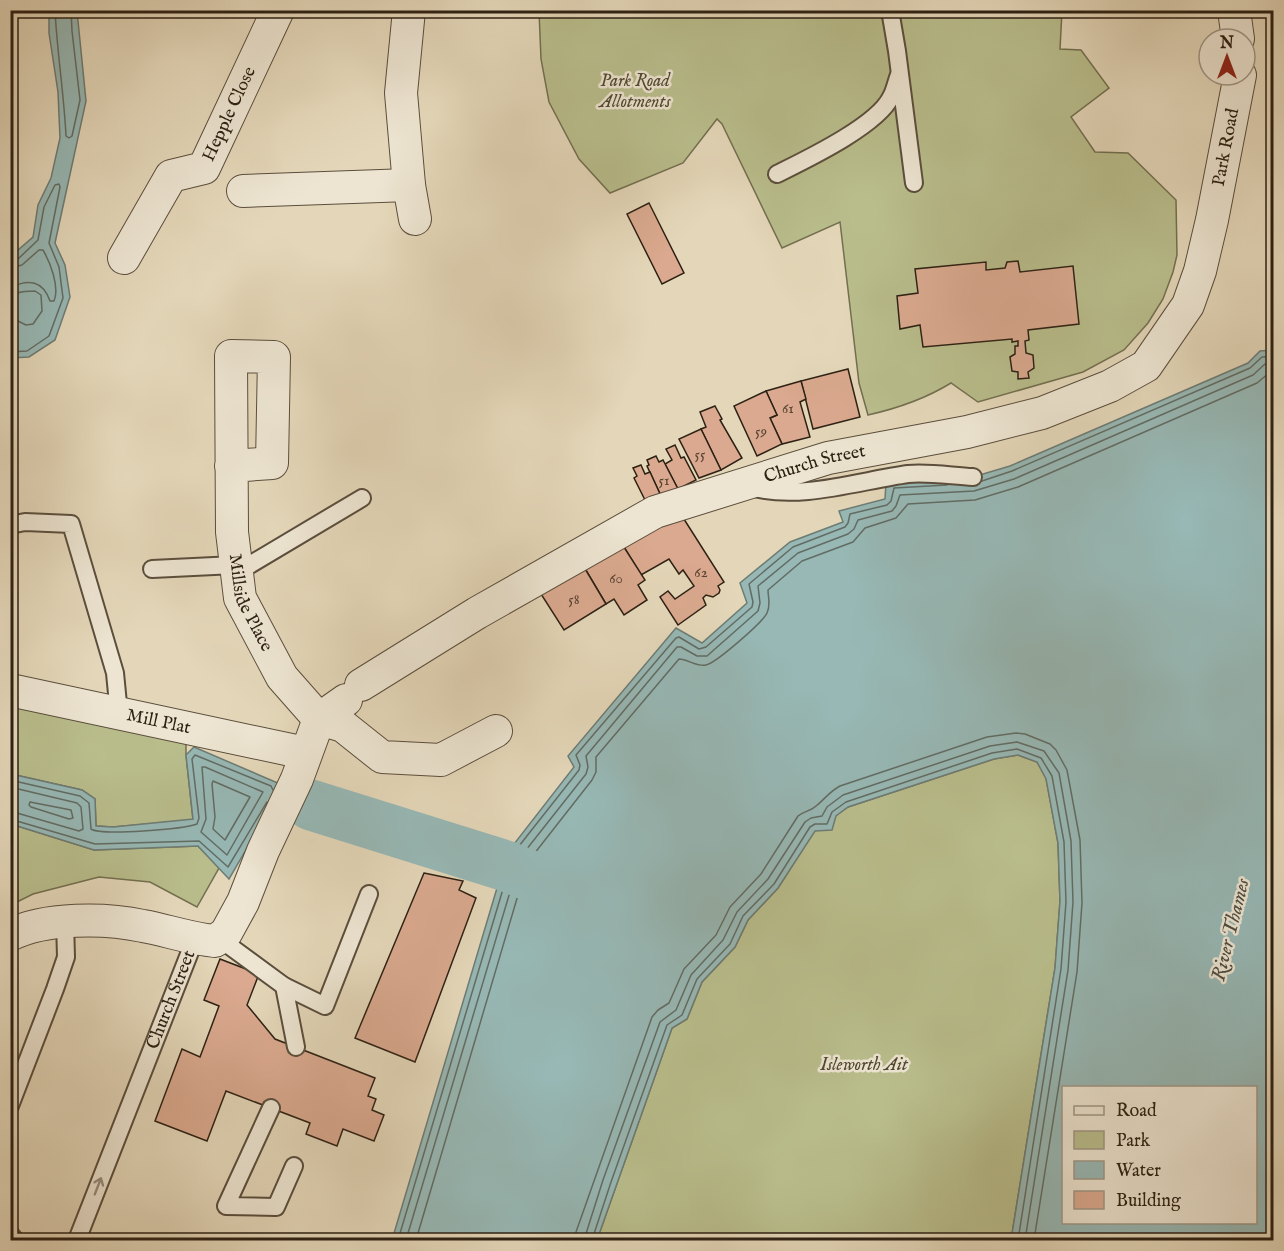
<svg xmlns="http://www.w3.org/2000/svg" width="1284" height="1251" font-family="'IM FELL English',serif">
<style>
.green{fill:#b9bd8c;stroke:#736f50;stroke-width:1.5}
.water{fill:#97b8b5;stroke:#6d7c75;stroke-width:1.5;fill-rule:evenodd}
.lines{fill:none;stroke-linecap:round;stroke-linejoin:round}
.shore{stroke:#626c64;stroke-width:1.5}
.river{stroke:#97b8b5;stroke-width:51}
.building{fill:#daa98f;stroke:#2d2114;stroke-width:1.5}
.service-casing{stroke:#5b4e3d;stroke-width:20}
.minor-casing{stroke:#5b4e3d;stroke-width:34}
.service{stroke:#ede5d2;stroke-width:16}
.minor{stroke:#ede5d2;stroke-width:32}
.oneway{stroke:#978d7c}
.labels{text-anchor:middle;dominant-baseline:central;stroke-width:5;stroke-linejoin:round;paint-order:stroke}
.number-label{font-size:15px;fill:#584333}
.park-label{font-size:18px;font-style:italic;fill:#504832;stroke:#ede5d2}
.street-label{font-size:18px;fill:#2d2114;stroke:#ede5d2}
.water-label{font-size:20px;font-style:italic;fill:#4d4e44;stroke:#ede5d2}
</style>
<rect width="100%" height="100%" fill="#e4d7b9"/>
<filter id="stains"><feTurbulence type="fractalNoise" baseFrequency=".00333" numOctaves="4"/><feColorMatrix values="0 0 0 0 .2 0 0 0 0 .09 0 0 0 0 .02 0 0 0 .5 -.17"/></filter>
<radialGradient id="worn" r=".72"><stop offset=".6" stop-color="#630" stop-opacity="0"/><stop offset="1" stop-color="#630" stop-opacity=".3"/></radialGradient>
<g class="green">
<path d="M539 11H1062L1060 49 1081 50 1109 88 1071 117 1095 152 1128 153 1176 200 1177 255 1173 272 1163 299 1148 323 1124 350 1083 372 978 402 951 383C925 399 899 408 868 415L859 383 840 222 782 248 722 124 717 119 683 163 610 193 579 159 549 102 541 59Z"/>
<polygon points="11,704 186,741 186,755 193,820 113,827 96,826 95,799 82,790 11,774"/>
<polygon points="1018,755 1037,762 1046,778 1058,843 1060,901 1055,968 1011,1240 597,1240 672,1028 687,1019 702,982 735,947 748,920 778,888 815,830 848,807 994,759"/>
<polygon points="11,824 94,850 198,846 219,868 197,907 150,882 99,877 33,894 11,905"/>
</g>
<g class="water">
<polygon points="49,11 77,11 86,101 55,243 65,265 70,297 55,340 29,357 11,358 11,256 33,237 38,205 51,178 60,138 58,92 49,33"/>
<path d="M1273 350V1240H1011L1055 968 1060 901 1058 843 1046 779 1037 762 1018 755 994 759 848 807 836 816 832 830 815 831 778 888 748 920 735 947 702 982 687 1019 672 1028 597 1240H392L497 888 514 844 574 767 568 756 676 628 702 643 747 603 740 583 790 542 843 522 839 511 885 499 886 482 973 477 1010 466 1248 363 1260 351ZM1064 1088H1256V1222H1064Z"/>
<polygon points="194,747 280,784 278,795 229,879 198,846 94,850 11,824 11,774 82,790 95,799 96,826 113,827 193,819 186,755"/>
</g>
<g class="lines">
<g class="shore">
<path d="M55 10C57 52 64 94 66 136L69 138 72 136 80 100 72 31 71 10"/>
<polyline points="10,261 18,259 38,240 44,207 55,185 59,184 60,187 49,243 59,267 63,298 49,336 27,351 10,352"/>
<path d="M10 268 22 265 39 250H43C50 262 60 287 54 301H50C43 281 29 278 10 288"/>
<path d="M10 307C13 290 19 292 35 291L41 295 42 311 33 324 26 325 10 317"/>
<polyline points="982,481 1012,471 1250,368 1262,357 1274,356"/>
<polygon points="202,767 205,767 263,792 227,855 201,832 206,819"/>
<path d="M10 780 80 796 89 803 91 829C102 836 184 829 197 824L199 818 192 759 195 755 271 786 273 790"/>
<polygon points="213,781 250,797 225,840 213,829 215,817 212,784"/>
<polyline points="10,787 77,803 81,807 83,829 79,831 10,811"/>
<polygon points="30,802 71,810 73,818 69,819 31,807 29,805"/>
<polyline points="10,819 95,844 199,841 228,867 267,802"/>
<polyline points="398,1240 503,889 519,846 579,770 580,765 576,755 676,638 679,637 699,649 706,647 752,607 753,602 749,584 793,547 845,527 848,523 850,514 887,505 891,501 894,488 947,485"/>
<polyline points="406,1240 510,892 526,850 586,774 588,767 586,756 677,647 681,647 697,656 707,656 758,611 760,603 758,586 798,553 848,534 854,529 858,520 892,511 896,506 900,495 974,491 1014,479 1253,375 1265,364 1274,364"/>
<path d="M416 1240 518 895 534 854 592 780 596 772V757L679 659C688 659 696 667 706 665 716 663 763 622 767 613 771 605 768 597 768 590L802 561 853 542 865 528 896 518 908 504 975 500 1018 487 1257 383 1269 373H1274"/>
<path d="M575 1240 576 1232 652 1017 658 1010 669 1003 684 969 716 935 730 907 761 874 798 816C804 811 811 811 816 806 824 800 830 791 840 786L987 737 1016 733 1025 734 1050 744 1056 750 1067 770 1080 840 1082 903 1077 972 1034 1240"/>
<polyline points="584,1240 603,1180 660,1022 676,1010 691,975 723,940 737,912 768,879 805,822 811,818 822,816 827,807 843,795 990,746 1017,742 1044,751 1059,773 1071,841 1073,902 1068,970 1025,1240"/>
<polyline points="592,1240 611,1182 667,1025 682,1015 697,979 730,944 743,916 774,884 810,827 815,824 827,824 832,812 846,802 992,753 1017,749 1041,758 1052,776 1064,842 1066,902 1061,969 1018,1240"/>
</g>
<polyline class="river" points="311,805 506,866 572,893"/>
</g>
<g class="building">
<polygon points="649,203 684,273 662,284 627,214"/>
<polygon points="1018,261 1020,272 1073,266 1079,324 1028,330 1029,340 1025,341 1026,353 1033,355 1034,368 1028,372 1029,378 1018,379 1018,372 1012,371 1010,357 1015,354 1015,346 1018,346 1018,341 1012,342 1012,339 923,347 920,325 900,329 897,296 918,293 915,269 986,262 986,270 1005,268 1007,262"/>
<polygon points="848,369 860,417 813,429 801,381"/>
<polygon points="801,381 806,399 800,402 810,437 782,444 770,418 777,415 766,391"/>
<polygon points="766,391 777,415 770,418 782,444 757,456 734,406"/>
<polygon points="715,406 722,419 720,420 742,458 721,470 701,429 706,427 700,412"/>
<polygon points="701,429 721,470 699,478 679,439"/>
<polygon points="675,445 681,458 684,457 696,480 678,489 665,464 672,460 666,449"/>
<polygon points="656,456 659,462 663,460 678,489 661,496 647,466 649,465 647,460"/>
<polygon points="641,465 645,474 650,472 661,496 647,504 634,478 637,476 633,468"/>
<polygon points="682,516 724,582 718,586 720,590 719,593 713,597 706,595 703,598 706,605 678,625 660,597 668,591 675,599 694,586 683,570 679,574 669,559 641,575 622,544"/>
<polygon points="622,544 645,580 638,585 647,600 624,615 614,599 606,604 584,567"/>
<polygon points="584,567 606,604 564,630 541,594"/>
<polygon points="424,873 463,881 459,890 476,898 415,1062 355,1038"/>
<polygon points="220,959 259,974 247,1005 275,1039 375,1078 368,1096 376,1099 372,1110 384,1115 374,1141 343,1129 337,1146 306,1134 310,1123 226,1091 207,1141 155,1121 182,1049 200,1057 219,1006 204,1000"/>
</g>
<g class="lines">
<g class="service-casing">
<g id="service">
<polyline points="890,10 897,51 914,183"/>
<path d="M777 174C805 160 877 126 891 97 895 90 896 82 899 75"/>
<path d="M751 487C800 501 858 481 908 474 928 472 952 476 973 477"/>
<polyline points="10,525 25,522 71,524 115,673 119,714"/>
<polyline points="152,569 235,565"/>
<polyline points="236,573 362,498"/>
<polyline points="220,939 284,986 325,1006 369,894"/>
<polyline points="284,986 296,1047"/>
<polyline points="10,1106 55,989 66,957 65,922"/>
<polyline points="271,1108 226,1206 276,1207 294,1166"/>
<polyline points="10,1234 15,1240"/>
<path id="s1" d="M77 1240 195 939"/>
</g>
</g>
<g class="minor-casing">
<g id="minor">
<polyline points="409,10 401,93 409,185 415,219"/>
<polyline points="1234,10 1238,39"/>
<polyline points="243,191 409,185"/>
<path id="s2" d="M124 258 171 176 204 168 278 10"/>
<path id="s3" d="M231 466 272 463 274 357 231 356 232 532 240 598 282 677 319 719 343 726 382 757 441 760 496 731"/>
<path id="s4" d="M361 685 477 613 655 512 828 458 967 432 1042 413 1110 386 1146 366 1188 305 1200 271 1212 220 1240 75"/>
<path id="s5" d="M10 690 305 753"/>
<path d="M10 935C45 917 106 918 143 926 165 930 185 937 207 940L215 941 226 933 243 902 263 851 297 779 319 719 346 700"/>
</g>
</g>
<use href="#service" class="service"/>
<use href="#minor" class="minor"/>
</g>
<defs><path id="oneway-shaft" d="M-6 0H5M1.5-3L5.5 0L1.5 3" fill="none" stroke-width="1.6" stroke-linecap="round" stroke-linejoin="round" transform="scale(1.5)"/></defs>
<use class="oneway" href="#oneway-shaft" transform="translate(98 1186) rotate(-69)"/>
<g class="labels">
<g class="number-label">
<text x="788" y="408">61</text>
<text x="761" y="431">59</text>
<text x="700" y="454">55</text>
<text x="664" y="480">51</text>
<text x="701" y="572">62</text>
<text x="616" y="578">60</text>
<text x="574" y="599">58</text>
</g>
<g class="park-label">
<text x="635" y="81">Park Road<tspan x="635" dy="21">Allotments</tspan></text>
<text x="864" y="1065">Isleworth Ait</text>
</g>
<g class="street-label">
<text stroke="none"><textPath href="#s2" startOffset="188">Hepple Close</textPath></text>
<text stroke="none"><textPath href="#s4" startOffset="1092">Park Road</textPath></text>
<text stroke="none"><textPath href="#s4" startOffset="508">Church Street</textPath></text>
<text stroke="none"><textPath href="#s3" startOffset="440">Millside Place</textPath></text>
<text stroke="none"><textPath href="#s5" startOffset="152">Mill Plat</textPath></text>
<text stroke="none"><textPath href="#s1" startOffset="258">Church Street</textPath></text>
</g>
<g class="water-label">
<text transform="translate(1231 930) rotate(-76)">River Thames</text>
</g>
</g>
<rect width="1284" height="1251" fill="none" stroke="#e4d7b9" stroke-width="36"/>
<rect x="12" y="12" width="1260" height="1227" fill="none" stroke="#2d2114" stroke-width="3"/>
<rect x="18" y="18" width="1248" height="1215" fill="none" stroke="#2d2114" stroke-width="1.5"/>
<rect x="1062" y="1086" width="195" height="138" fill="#ede5d2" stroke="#a09786" stroke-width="1.5"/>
<rect x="1074" y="1106" width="30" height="9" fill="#ede5d2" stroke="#a09786" stroke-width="1.5"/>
<text x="1116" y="1116" font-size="18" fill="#2d2114">Road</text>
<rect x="1074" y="1131" width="30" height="18" fill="#b9bd8c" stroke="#a09786" stroke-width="1.5"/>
<text x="1116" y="1146" font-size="18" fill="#2d2114">Park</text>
<rect x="1074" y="1161" width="30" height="18" fill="#97b8b5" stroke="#a09786" stroke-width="1.5"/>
<text x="1116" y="1176" font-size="18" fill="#2d2114">Water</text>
<rect x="1074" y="1191" width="30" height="18" fill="#daa98f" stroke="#a09786" stroke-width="1.5"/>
<text x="1116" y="1206" font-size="18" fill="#2d2114">Building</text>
<g transform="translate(1227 57)"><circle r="28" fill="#ede5d2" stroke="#a09786" stroke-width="1.5"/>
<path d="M0-4.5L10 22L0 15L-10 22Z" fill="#8f2418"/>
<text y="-9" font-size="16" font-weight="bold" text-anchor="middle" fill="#2d2114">N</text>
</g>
<rect width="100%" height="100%" filter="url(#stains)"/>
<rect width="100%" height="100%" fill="url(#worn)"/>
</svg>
